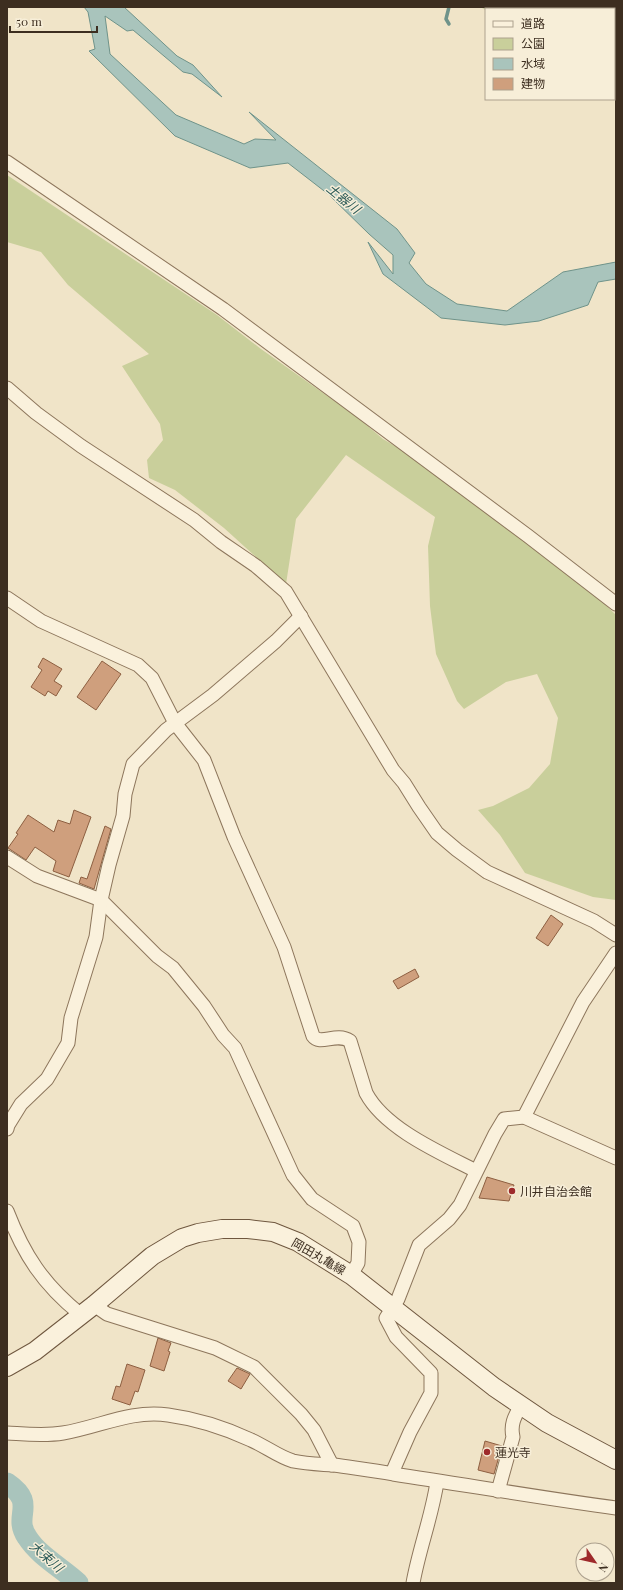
<svg xmlns="http://www.w3.org/2000/svg" width="623" height="1590" font-family="'Playfair Display','Noto Sans JP',serif">
<style>
.green{fill:#c9cf9b}
.water{fill:#a9c4bc;stroke:#6f938a}
.lines{fill:none;stroke-linecap:round;stroke-linejoin:round}
.stream{stroke:#6f938a;stroke-width:3.5}
.river{stroke:#a9c4bc;stroke-width:21}
.building{fill:#cf9f7d;stroke:#8d5f41}
.minor-casing{stroke:#8d765c;stroke-width:15}
.secondary-casing{stroke:#6f573f;stroke-width:20}
.minor{stroke:#faf1dc;stroke-width:13}
.secondary{stroke:#faf1dc;stroke-width:18}
.poi-dot{fill:#9e2a2b;stroke:#f7eed8;stroke-width:1.5}
.labels{text-anchor:middle;dominant-baseline:central;stroke-width:3;stroke-linejoin:round;paint-order:stroke}
.poi-label{font-size:12px;fill:#3d2e20;stroke:#f7eed8;text-anchor:start}
.street-label{font-size:12px;fill:#3d2e20;stroke:#f7eed8}
.water-label{font-size:13px;font-style:italic;fill:#2f5d5a;stroke:#f7eed8}
</style>
<rect width="100%" height="100%" fill="#f0e4c8"/>
<g class="green">
<polygon points="480,7 616,7 616,60 614,60 614,9 486,9 486,10"/>
<polygon points="7,175 217,315 261,349 357,417 383,439 417,459 577,577 616,615 616,900 593,897 525,873 500,835 478,810 493,806 529,788 550,764 558,718 537,674 506,682 464,709 457,701 436,654 430,606 428,546 435,517 346,455 296,519 286,584 224,528 175,490 149,478 147,460 163,440 160,424 122,366 149,354 68,285 41,252 7,242"/>
</g>
<g class="water">
<polygon points="84,7 124,7 177,56 193,65 222,97 192,74 183,72 133,30 127,31 105,16 110,54 176,115 244,144 255,139 276,140 249,112 397,229 415,253 409,263 426,284 457,304 507,311 563,272 616,262 616,279 598,282 588,305 539,321 505,325 441,318 383,274 368,242 393,274 393,255 369,234 328,194 288,163 250,168 175,136 89,51 95,49 88,12"/>
<path d="M7 1476C24 1486 28 1487 30 1508L20 1507 19 1498 7 1489Z"/>
</g>
<g class="lines">
<polyline class="stream" points="449,7 446,19 449,24"/>
<path class="river" d="M7 1483C38 1504 12 1515 27 1537 39 1556 62 1568 78 1583"/>
</g>
<g class="building">
<polygon points="43,658 62,669 54,681 62,686 56,696 48,691 45,696 31,687 42,670 38,667"/>
<polygon points="102,661 121,674 96,710 77,697"/>
<polygon points="74,810 91,817 69,877 53,871 56,861 35,847 26,860 8,848 18,834 16,833 28,815 54,832 58,820 70,824"/>
<polygon points="105,826 111,829 94,889 79,883 81,877 87,879"/>
<polygon points="551,915 563,924 548,946 536,938"/>
<polygon points="415,969 419,977 398,989 393,981"/>
<polygon points="487,1177 514,1185 509,1201 479,1198"/>
<polygon points="158,1338 171,1343 168,1351 170,1352 164,1371 150,1366"/>
<polygon points="127,1364 145,1370 138,1392 135,1391 130,1405 112,1399 116,1386 120,1387"/>
<polygon points="237,1368 250,1374 241,1389 228,1381"/>
<polygon points="485,1441 502,1446 494,1474 478,1470"/>
</g>
<g class="lines">
<g class="minor-casing">
<g id="minor">
<polyline points="7,162 223,309 528,536 616,604"/>
<polyline points="7,388 36,413 81,446 194,520 221,542 256,566 286,592 393,770 404,783 419,807 437,833 457,850 487,872 594,921 616,935"/>
<path d="M7 598 41 621 138 665 152 678 175 723 204 760 234 837 284 947 313 1036C320 1046 336 1032 350 1041L366 1093C385 1129 441 1153 476 1171"/>
<polyline points="7,857 37,876 101,900 157,956 173,968 204,1006 223,1035 235,1048 293,1175 312,1199 353,1226 359,1242 358,1263 351,1275"/>
<polyline points="524,1117 583,1002 616,953"/>
<polyline points="7,1129 8,1125 21,1104 47,1079 68,1043 71,1018 96,937 101,900 109,865 123,816 125,794 133,764 166,730 213,695 276,641 301,616"/>
<path d="M7 1211C24 1255 43 1284 80 1314"/>
<polyline points="94,1305 107,1314 215,1348 254,1367 301,1414 314,1430 332,1465"/>
<path d="M7 1433C26 1434 45 1436 63 1433 100 1427 129 1410 168 1415 198 1419 223 1427 251 1440 265 1446 279 1457 293 1461 307 1464 320 1464 334 1465 353 1468 373 1470 393 1474 467 1485 541 1498 616 1508"/>
<polyline points="392,1473 410,1432 431,1393 431,1373 396,1337 386,1318 398,1299 419,1245 449,1219 460,1205 495,1134 504,1119 524,1117 616,1158"/>
<path d="M498 1491 513 1437C510 1424 515 1416 521 1405"/>
<path d="M413 1583C419 1549 432 1516 437 1482"/>
</g>
</g>
<g class="secondary-casing">
<polyline id="secondary" points="7,1367 35,1351 94,1305 152,1256 182,1238 198,1233 222,1229 248,1229 273,1232 298,1242 351,1275 494,1387 547,1423 616,1460"/>
</g>
<use href="#minor" class="minor"/>
<use href="#secondary" class="secondary"/>
</g>
<g class="poi-dot">
<circle cx="512" cy="1191" r="4"/>
<circle cx="487" cy="1452" r="4"/>
</g>
<g class="labels">
<g class="poi-label">
<text x="520" y="1191">川井自治会館</text>
<text x="495" y="1452">蓮光寺</text>
</g>
<g class="street-label">
<text transform="translate(319 1256) rotate(30)">岡田丸亀線</text>
</g>
<g class="water-label">
<text transform="translate(344 198) rotate(39)">土器川</text>
<text transform="translate(47 1556) rotate(41)">大束川</text>
</g>
</g>
<rect width="623" height="1590" fill="none" stroke="#3d2e20" stroke-width="16"/>
<rect x="485" y="8" width="130" height="92" fill="#f7eed8" stroke="#ada18e"/>
<rect x="493" y="21" width="20" height="6" fill="#faf1dc" stroke="#ada18e"/>
<text x="521" y="28" font-size="12" fill="#3d2e20">道路</text>
<rect x="493" y="38" width="20" height="12" fill="#c9cf9b" stroke="#ada18e"/>
<text x="521" y="48" font-size="12" fill="#3d2e20">公園</text>
<rect x="493" y="58" width="20" height="12" fill="#a9c4bc" stroke="#ada18e"/>
<text x="521" y="68" font-size="12" fill="#3d2e20">水域</text>
<rect x="493" y="78" width="20" height="12" fill="#cf9f7d" stroke="#ada18e"/>
<text x="521" y="88" font-size="12" fill="#3d2e20">建物</text>
<g transform="translate(595 1562) rotate(124)"><circle r="19" fill="#f7eed8" stroke="#ada18e"/>
<path d="M0-3L7 15L0 10L-7 15Z" fill="#9e2a2b"/>
<text y="-6" font-size="11" font-weight="bold" text-anchor="middle" fill="#3d2e20">N</text>
</g>
<path d="M10 26v6h87v-6" fill="none" stroke="#3d2e20" stroke-width="2"/>
<text x="16" y="26" font-size="12" fill="#3d2e20" stroke="#f7eed8" stroke-width="3" paint-order="stroke">50 m</text>
</svg>
